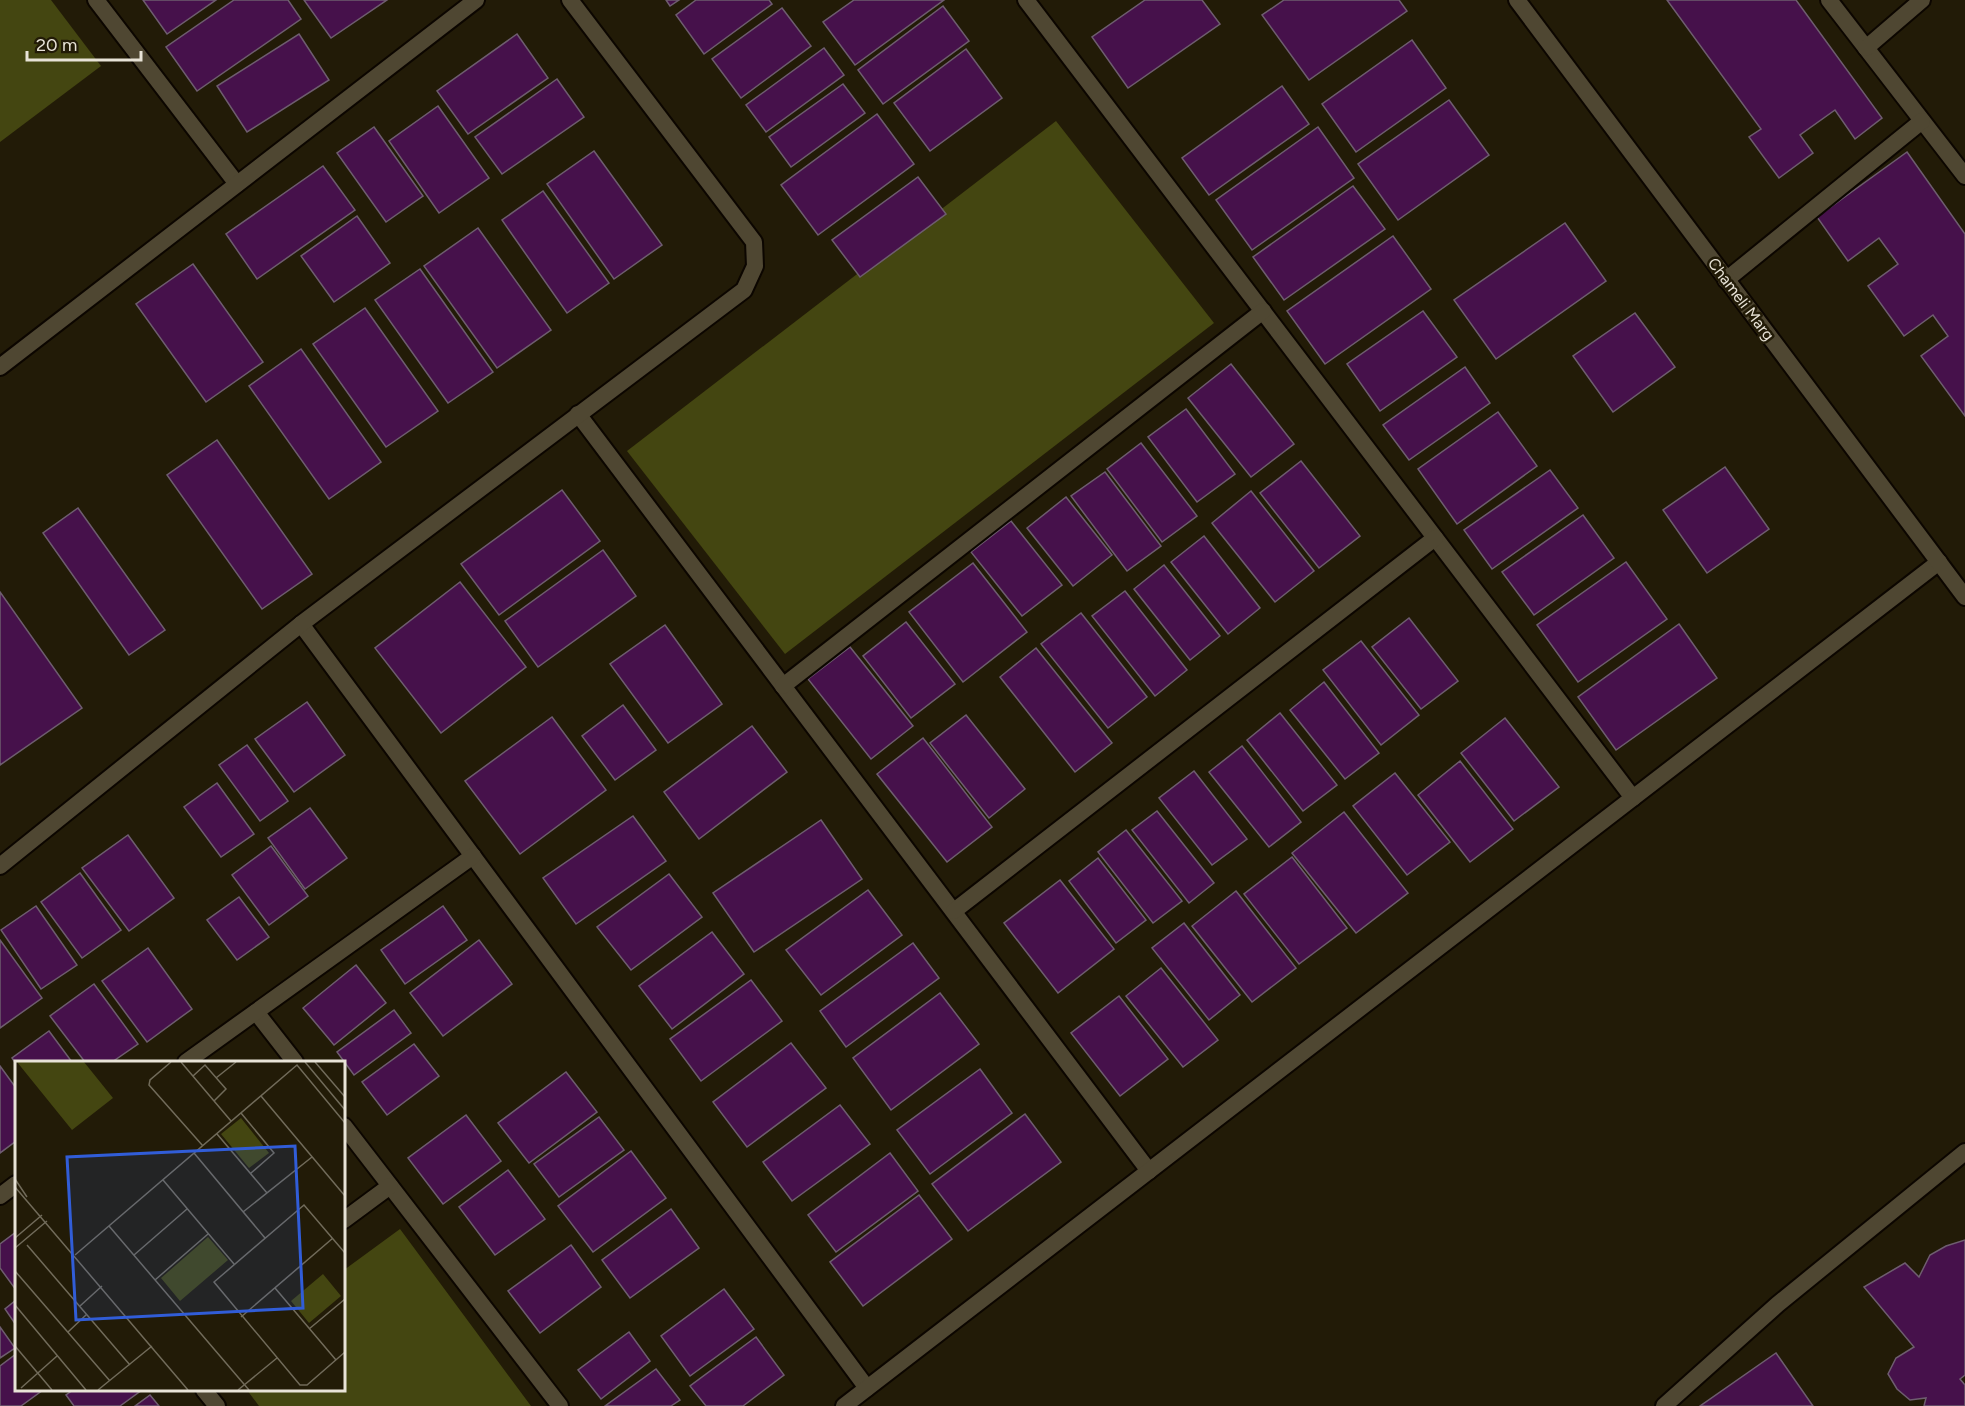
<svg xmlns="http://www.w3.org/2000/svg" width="1965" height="1406" font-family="Figtree,sans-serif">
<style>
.green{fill:#444611}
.building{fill:#46114b;stroke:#6e5d6f;stroke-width:1.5}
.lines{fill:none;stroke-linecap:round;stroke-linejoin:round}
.service-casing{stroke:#0c0600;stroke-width:20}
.minor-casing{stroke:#0c0600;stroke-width:20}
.tertiary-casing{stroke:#0c0600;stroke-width:20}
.service{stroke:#4f4732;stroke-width:16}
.minor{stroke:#4f4732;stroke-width:16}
.tertiary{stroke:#4f4732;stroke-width:16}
.labels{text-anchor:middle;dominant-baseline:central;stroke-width:5;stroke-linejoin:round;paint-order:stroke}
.street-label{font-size:16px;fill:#e8e3d7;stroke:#221b07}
.inset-road{fill:none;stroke:#716b5a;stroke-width:1.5}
.view{fill:#315dd8;fill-opacity:0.15;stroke:#315dd8;stroke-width:3}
.inset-edge{fill:none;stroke:#e8e3d7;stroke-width:3}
</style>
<rect width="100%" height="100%" fill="#221b07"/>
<g class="green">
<polygon points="0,0 51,0 101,66 0,142"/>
<polygon points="1056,121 1214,323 785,654 627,451"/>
<polygon points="400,1229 531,1406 259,1406 247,1390 344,1390 344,1270"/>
</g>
<g class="building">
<polygon points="143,0 216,0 167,34"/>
<polygon points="234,0 288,0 301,19 197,91 166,47"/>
<polygon points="304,0 387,0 331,38"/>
<polygon points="666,0 679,0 670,6"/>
<polygon points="696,0 769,0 772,4 704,54 676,15"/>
<polygon points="854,0 944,0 855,65 823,22"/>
<polygon points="1145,0 1202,0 1220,24 1128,88 1092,37"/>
<polygon points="1284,0 1399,0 1407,11 1309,80 1262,15"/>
<polygon points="1667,0 1796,0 1882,118 1855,139 1835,110 1800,135 1813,153 1779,178 1749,137 1761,129"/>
<polygon points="943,6 969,41 883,104 858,70"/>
<polygon points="782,8 811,46 741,98 712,59"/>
<polygon points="299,34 329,80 247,132 217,86"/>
<polygon points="517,34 548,78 468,134 437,91"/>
<polygon points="1412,40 1446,88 1356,152 1322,104"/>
<polygon points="824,48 844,75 766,132 746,105"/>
<polygon points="966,49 1002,98 930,151 894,103"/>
<polygon points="557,79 584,117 502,174 475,137"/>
<polygon points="843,84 865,113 791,167 769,137"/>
<polygon points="1282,86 1309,124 1209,195 1182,158"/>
<polygon points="1449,100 1489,155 1398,220 1358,164"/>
<polygon points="438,106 489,178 439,213 389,141"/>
<polygon points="877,114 914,164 818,235 781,185"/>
<polygon points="374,127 423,196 386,222 337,153"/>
<polygon points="1318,127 1354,178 1252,250 1216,200"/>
<polygon points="594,151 662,245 614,279 547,184"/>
<polygon points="1907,152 1965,234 1965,416 1921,356 1948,336 1933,315 1904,336 1868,286 1898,264 1879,238 1848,261 1817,217"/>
<polygon points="323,166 355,210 257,279 226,234"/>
<polygon points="918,177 946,214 860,277 832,240"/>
<polygon points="1353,186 1385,229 1284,300 1253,257"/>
<polygon points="543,191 609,283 567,313 502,220"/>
<polygon points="357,216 390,263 334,302 301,256"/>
<polygon points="1565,223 1606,281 1496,359 1454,300"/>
<polygon points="478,228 551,330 497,368 424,266"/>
<polygon points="1393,236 1431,289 1325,364 1287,311"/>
<polygon points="193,264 263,362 206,402 136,304"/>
<polygon points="420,269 493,372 448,403 375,300"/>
<polygon points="365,308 438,411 386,447 313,344"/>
<polygon points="1423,311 1457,357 1380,411 1347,364"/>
<polygon points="1635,313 1675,367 1613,412 1573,356"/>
<polygon points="301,349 381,462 329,499 249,386"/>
<polygon points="1231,364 1294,444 1251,477 1188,398"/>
<polygon points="1465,367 1490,403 1409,460 1383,425"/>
<polygon points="1186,409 1235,474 1197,502 1148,437"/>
<polygon points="1498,412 1537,466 1457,524 1418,469"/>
<polygon points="217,440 312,574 262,609 167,475"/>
<polygon points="1141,443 1197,516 1162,542 1107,469"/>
<polygon points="1301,461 1360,536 1319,568 1260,493"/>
<polygon points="1725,467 1769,529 1707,573 1663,510"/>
<polygon points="1550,470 1578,508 1492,569 1464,530"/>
<polygon points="1105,472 1161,546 1127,571 1071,496"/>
<polygon points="562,490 600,541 499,615 461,564"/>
<polygon points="1251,491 1314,571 1275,602 1212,523"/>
<polygon points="1066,497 1112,555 1073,586 1027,528"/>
<polygon points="78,508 165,630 129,655 43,533"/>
<polygon points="1583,515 1614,558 1534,615 1502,572"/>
<polygon points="1011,521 1062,585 1022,616 971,552"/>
<polygon points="1204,536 1260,608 1228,634 1171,562"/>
<polygon points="603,550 636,596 538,667 505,621"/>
<polygon points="1626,562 1667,619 1578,682 1537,625"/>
<polygon points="973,563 1027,632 963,682 909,612"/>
<polygon points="1164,565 1220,636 1190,660 1134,589"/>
<polygon points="460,582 526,667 441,733 375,648"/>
<polygon points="1125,591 1187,670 1155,696 1092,616"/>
<polygon points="0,592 82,708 0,765"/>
<polygon points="1081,613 1147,697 1108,728 1041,644"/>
<polygon points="1409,618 1458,681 1421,709 1372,647"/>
<polygon points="906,622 955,684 911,718 863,656"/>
<polygon points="1679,624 1717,678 1616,750 1578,697"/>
<polygon points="665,625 722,704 668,743 610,664"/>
<polygon points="1361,641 1419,715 1381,745 1323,670"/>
<polygon points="850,647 913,726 871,759 808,679"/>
<polygon points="1036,648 1112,743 1075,772 1000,677"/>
<polygon points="1324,682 1379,753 1345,779 1290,710"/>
<polygon points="307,702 345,755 294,792 255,739"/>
<polygon points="623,705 656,750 615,780 582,736"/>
<polygon points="1280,713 1337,785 1303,811 1247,740"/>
<polygon points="966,715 1025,789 989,818 930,743"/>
<polygon points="552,717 606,790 520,854 465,781"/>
<polygon points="1505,718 1559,787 1514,821 1461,753"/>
<polygon points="752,726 787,772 699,839 664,792"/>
<polygon points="923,738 992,827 947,862 877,774"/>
<polygon points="247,745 288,801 260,821 219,765"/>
<polygon points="1242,746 1301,822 1269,847 1209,772"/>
<polygon points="1460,761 1513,829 1470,862 1418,795"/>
<polygon points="1194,771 1247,839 1212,865 1159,798"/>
<polygon points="1395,773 1450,842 1407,875 1353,806"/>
<polygon points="217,783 254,834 221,857 184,807"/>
<polygon points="310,808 347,858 305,889 268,838"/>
<polygon points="1157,811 1214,883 1189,903 1132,830"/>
<polygon points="1344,812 1408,893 1356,933 1292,853"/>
<polygon points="633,816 666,861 576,924 543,878"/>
<polygon points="821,820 862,879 754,952 713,893"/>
<polygon points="1126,830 1182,901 1153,923 1098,852"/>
<polygon points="128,835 174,898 129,931 82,868"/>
<polygon points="271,846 308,896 269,925 232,875"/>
<polygon points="1292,857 1347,928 1299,964 1244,894"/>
<polygon points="1098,858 1146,920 1116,943 1069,881"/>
<polygon points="80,873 121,930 82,958 41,902"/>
<polygon points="669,874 702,917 631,970 597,927"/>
<polygon points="1060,880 1114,949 1058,993 1004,923"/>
<polygon points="868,890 902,935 821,995 786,950"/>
<polygon points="1236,891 1296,968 1252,1002 1192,926"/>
<polygon points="239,897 269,937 237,960 207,920"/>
<polygon points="36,906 77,965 41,989 1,930"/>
<polygon points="443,906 467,940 405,984 381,950"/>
<polygon points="1184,923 1240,995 1209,1020 1152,948"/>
<polygon points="712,932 744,974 672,1029 639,986"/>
<polygon points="0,940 42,998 0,1028"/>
<polygon points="479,940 512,984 443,1036 410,993"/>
<polygon points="913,943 939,978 846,1047 820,1011"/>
<polygon points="148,948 192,1009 147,1042 102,981"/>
<polygon points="356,965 386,1003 334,1045 303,1008"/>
<polygon points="1161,968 1218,1040 1183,1067 1126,996"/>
<polygon points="751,980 782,1021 701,1081 670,1039"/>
<polygon points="94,984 138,1044 112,1062 85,1062 50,1016"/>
<polygon points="940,993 979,1044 891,1110 853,1058"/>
<polygon points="1119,996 1168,1059 1120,1096 1071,1033"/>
<polygon points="394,1010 411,1033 354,1075 337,1052"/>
<polygon points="49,1031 72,1062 16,1064 12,1058"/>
<polygon points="791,1043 826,1088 747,1147 713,1102"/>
<polygon points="414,1044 439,1076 387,1115 362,1082"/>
<polygon points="0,1066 16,1088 16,1141 0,1153"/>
<polygon points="980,1069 1012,1113 930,1174 897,1130"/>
<polygon points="566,1072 597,1112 529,1163 498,1123"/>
<polygon points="840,1105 870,1144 792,1201 763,1162"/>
<polygon points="1025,1114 1061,1162 968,1231 932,1184"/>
<polygon points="466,1115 501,1161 443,1204 408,1158"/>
<polygon points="599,1117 624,1150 559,1197 534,1164"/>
<polygon points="631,1151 666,1198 593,1252 558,1206"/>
<polygon points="890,1153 918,1191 836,1252 808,1215"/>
<polygon points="508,1170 545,1219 495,1255 459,1207"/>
<polygon points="919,1195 952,1239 863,1306 830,1262"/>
<polygon points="671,1209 699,1248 630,1298 602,1260"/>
<polygon points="16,1232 16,1290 0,1268 0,1244"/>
<polygon points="1965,1240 1965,1375 1960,1379 1965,1385 1965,1406 1924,1406 1926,1398 1910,1400 1897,1389 1888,1374 1896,1358 1914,1347 1864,1287 1905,1263 1919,1277 1930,1255 1946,1246"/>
<polygon points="571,1245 601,1287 540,1333 508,1291"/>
<polygon points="724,1289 754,1329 690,1376 661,1336"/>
<polygon points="16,1300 16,1325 5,1309"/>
<polygon points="0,1327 15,1348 0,1358"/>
<polygon points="629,1332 650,1361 601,1399 578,1370"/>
<polygon points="756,1337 784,1375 743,1406 706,1406 690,1386"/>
<polygon points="1776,1353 1813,1406 1700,1406"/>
<polygon points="16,1354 16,1390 43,1390 21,1406 0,1406 0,1366"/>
<polygon points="656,1369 680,1400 671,1406 605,1406"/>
<polygon points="73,1390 142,1390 120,1406 74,1406 66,1395"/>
<polygon points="150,1395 159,1406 135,1406"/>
</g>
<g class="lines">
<g class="service-casing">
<polyline id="service" points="1664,1406 1778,1304 1965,1152"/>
</g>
<g class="minor-casing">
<g id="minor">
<polyline points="96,0 237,184"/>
<polyline points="1026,0 1633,798"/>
<polyline points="1829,0 1965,176"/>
<polyline points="1866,48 1922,0"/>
<polyline points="1726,280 1922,121"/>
<polyline points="0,367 476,0"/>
<polyline points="578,414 1149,1171"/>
<polyline points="301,624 867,1388"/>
<polyline points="783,686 1263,311"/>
<polyline points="0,866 301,624 744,290 755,266 754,242 570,0"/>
<polyline points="954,911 1435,538"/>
<polyline points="256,1012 295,1062"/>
<polyline points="186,1062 473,856"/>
<polyline points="344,1126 560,1406"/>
<polyline points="0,1196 16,1184"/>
<polyline points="344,1220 390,1186"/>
<polyline points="204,1390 217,1406"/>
<polyline points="844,1406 1939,562"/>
</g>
</g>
<g class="tertiary-casing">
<polyline id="tertiary" points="1517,0 1965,597"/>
</g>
<use href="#service" class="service"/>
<use href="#minor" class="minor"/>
<use href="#tertiary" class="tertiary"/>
</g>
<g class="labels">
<g class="street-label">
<text transform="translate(1741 299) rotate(53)">Chameli Marg</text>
</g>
</g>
<g transform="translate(15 1061)">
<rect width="330" height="330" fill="#221b07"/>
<path d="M2 1H69L98 37 57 69ZM226 57 254 92 234 107 206 73ZM193 176 213 199 165 240 146 217ZM308 213 326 235 294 262 276 240Z" fill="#444611"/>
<path class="inset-road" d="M156 1 135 19 134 24 188 85M166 1 216 60M290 1 330 49M300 1 330 36M178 15 190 4 211 28 199 40M201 17 221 1M246 35 330 135M226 52 259 92 236 112M202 73 252 132M179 92 250 177M0 118 12 136M148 119 219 203M0 126 173 329M228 151 297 96M94 165 234 329M0 177 27 154M12 184 115 304M0 187 32 160M330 192 289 144 199 221 285 324H292L330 291M60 194 282 4 330 62M119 194 172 148M0 210 95 320M140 219 193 173M260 227 321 299M0 244 71 329M65 245 87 225M226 256 318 177M294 268 330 238M53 271 72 253M0 285 37 329M6 327 42 295M83 329 137 285M223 329 262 297"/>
<path class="view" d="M280 85 288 247 61 259 52 96Z"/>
<rect width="330" height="330" class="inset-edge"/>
</g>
<path d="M27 51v9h114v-9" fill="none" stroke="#e8e3d7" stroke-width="3"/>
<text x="36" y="51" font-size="18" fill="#e8e3d7" stroke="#221b07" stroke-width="4.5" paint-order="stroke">20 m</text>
</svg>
